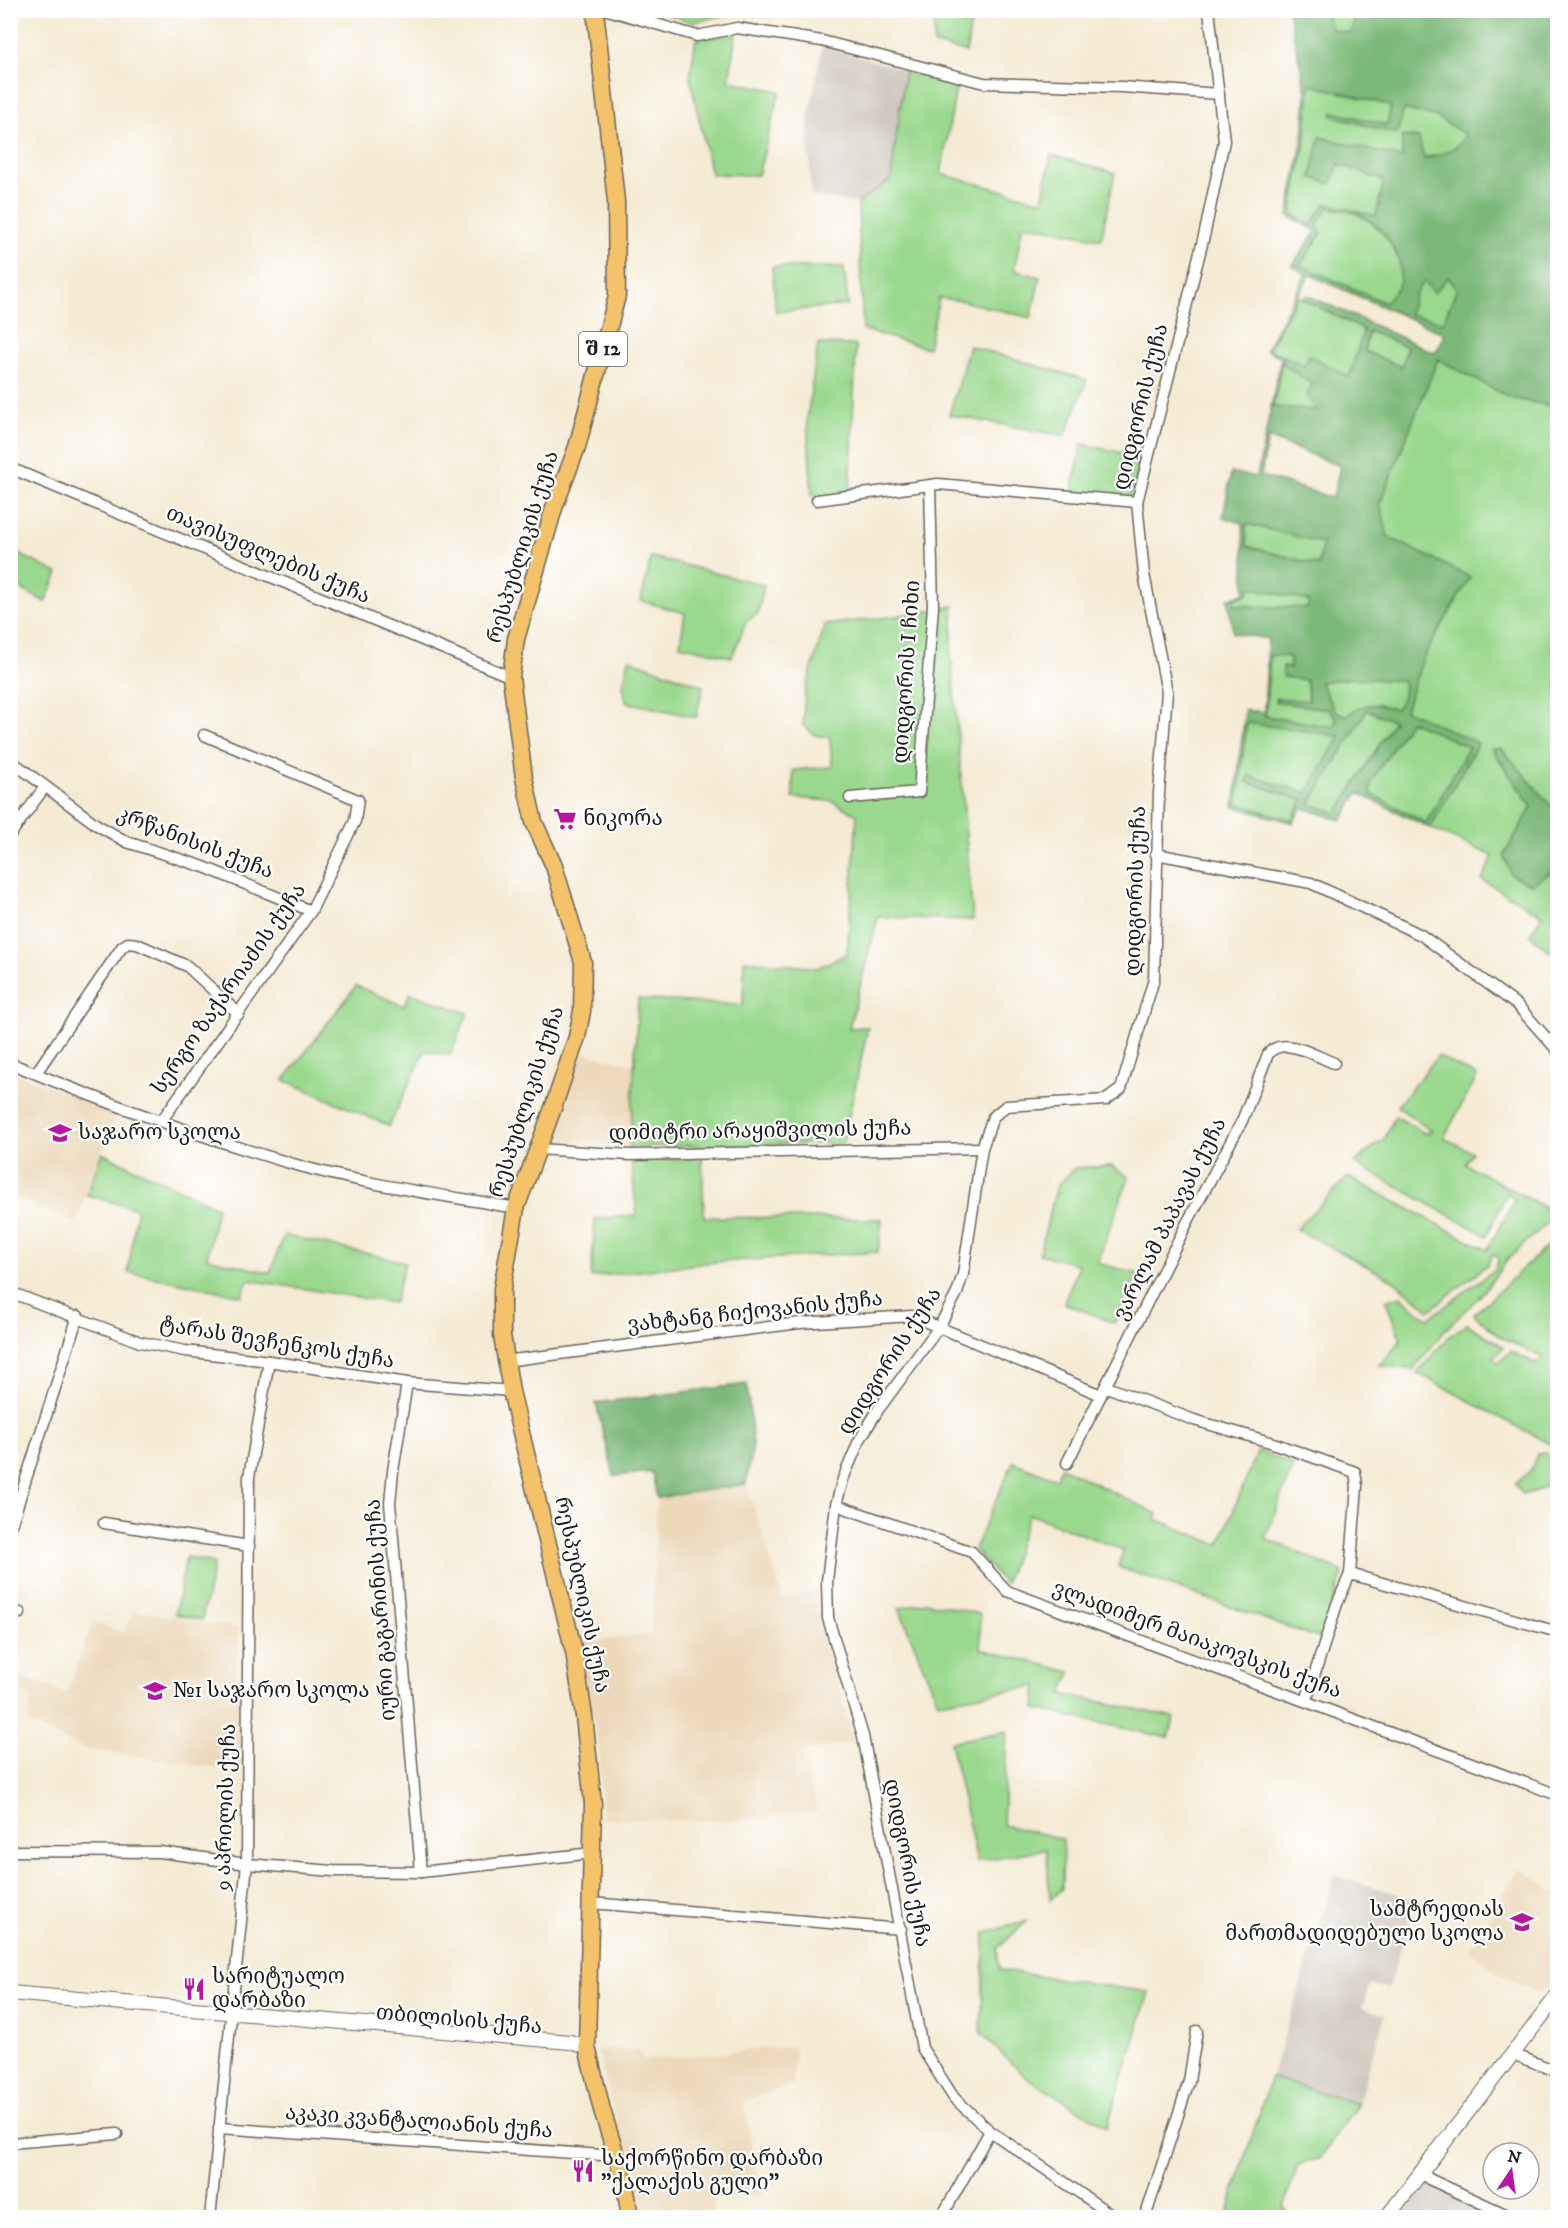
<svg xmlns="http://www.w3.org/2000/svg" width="1568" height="2228" font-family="'IM FELL DW Pica','Noto Serif Georgian',serif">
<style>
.built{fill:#ecd8ba}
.industrial{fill:#cbc3b8}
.green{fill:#9ad88d;stroke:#5b7a54;stroke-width:1.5}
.forest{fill:#7bb878;stroke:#4c6a4a;stroke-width:1.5;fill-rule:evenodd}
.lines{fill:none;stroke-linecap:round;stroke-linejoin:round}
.minor-casing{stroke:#68645c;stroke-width:13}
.tertiary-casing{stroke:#68645c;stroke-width:16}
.primary-casing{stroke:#68645c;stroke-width:19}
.minor{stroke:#fff;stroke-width:10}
.tertiary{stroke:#fff;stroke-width:14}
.primary{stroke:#f3c26a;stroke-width:16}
.labels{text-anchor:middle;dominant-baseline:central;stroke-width:4.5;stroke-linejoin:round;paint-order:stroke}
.shield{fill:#fff;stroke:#606060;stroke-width:1.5}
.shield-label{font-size:20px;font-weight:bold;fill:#1c1c1c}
.street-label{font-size:21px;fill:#1c1c1c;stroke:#fff}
.poi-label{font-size:21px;fill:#1c1c1c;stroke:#fff;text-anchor:start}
</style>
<rect width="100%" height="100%" fill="#fff"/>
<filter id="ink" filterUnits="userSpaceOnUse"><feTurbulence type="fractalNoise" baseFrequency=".0167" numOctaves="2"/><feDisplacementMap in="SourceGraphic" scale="12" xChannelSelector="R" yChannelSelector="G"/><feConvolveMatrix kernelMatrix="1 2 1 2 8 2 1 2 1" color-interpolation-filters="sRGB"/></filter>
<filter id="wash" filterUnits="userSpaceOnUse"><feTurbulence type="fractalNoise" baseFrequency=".008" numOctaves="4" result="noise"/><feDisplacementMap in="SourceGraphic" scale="24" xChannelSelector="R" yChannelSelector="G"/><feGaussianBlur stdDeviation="1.35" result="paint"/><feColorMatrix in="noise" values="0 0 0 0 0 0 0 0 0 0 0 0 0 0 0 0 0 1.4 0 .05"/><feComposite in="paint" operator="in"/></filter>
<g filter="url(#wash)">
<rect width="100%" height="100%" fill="#f5ead4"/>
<g class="built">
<polygon points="580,1052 635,1065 630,1147 556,1141 554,1131"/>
<polygon points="10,1071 117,1112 76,1222 11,1196"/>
<polygon points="746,1484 783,1598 820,1589 820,1612 853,1741 806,1752 817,1812 732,1821 602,1819 599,1748 577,1643 651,1634 657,1498"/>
<polygon points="133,1610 239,1629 243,1772 85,1749 28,1723 31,1696 11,1688 11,1674 67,1693 93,1622 124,1633"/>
<polygon points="1519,1868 1557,1894 1557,1975 1541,1994 1498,1974 1470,1950"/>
<polygon points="795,2046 793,2084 743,2101 763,2196 716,2195 711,2217 640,2217 634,2184 597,2050 641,2050 642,2060"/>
</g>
<g class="industrial">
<polygon points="822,46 905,70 891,179 858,203 811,196 808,123"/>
<polygon points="1335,1875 1416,1900 1388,1989 1370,1984 1362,2008 1385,2015 1358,2104 1271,2077"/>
<polygon points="1423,2180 1499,2217 1396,2218"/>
</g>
<g class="green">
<polygon points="662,10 777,10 777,11 776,16 731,14 693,22 661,13"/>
<polygon points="934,11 973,11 966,52 934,45"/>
<polygon points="1331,11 1358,11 1350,33 1331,30 1327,17"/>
<polygon points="736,34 729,81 780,91 758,175 711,174 690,77 696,39"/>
<polygon points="905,70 957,82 941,174 1042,201 1051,155 1115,173 1101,239 1023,224 1014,270 1040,277 1031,318 963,301 939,298 928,348 863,330 858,203 891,179"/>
<path d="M1309 83 1391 106 1387 125 1333 112V116L1397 134 1403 109 1435 116 1465 134C1457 160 1420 157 1400 158 1379 159 1359 162 1339 164L1384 181 1376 217 1326 203 1312 225 1294 216 1292 206 1306 137Z"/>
<path d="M1327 207C1337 209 1350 211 1359 215 1382 226 1407 257 1399 284 1397 291 1389 297 1385 303L1300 265 1322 233 1317 226Z"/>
<polygon points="772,267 844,267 848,305 776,312"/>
<polygon points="1448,277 1457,289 1443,323 1409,314 1415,294 1424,280"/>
<polygon points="1298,296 1364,330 1349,377 1309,356 1304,366 1284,356 1283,364 1312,384 1317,410 1273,407 1283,356 1268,349"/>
<polygon points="1369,330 1407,347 1402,368 1364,351"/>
<polygon points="818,344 856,345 850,491 812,496 807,419"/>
<polygon points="969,346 1087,380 1065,436 949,415"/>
<polygon points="1438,359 1510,398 1557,407 1557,808 1552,808 1502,749 1492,750 1532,807 1504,855 1546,876 1557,866 1557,957 1530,935 1542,915 1482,880 1493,856 1430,828 1478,743 1404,710 1424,656 1470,577 1388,537 1380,503"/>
<polygon points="1082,444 1142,457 1130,499 1072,491"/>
<polygon points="1246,523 1323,543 1318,566 1246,546"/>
<polygon points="10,550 58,573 45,602 11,583"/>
<polygon points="651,557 764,585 758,613 746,622 732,657 680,645 685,613 641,601"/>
<polygon points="1249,587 1309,601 1308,609 1235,605 1233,599 1249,593"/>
<polygon points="954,606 951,654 973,920 878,917 849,1028 868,1027 843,1143 630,1147 638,999 743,1005 744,960 817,968 847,954 857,815 832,801 793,798 793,770 832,767 830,738 815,735 803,726 805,692 825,625 920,613"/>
<polygon points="1270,654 1290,656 1290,668 1306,680 1309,701 1276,698 1276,702 1328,709 1337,720 1332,727 1265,716"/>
<polygon points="629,659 703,686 696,717 626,702 623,685"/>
<path d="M1353 678H1392L1404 681C1405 692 1403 699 1396 709L1377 704 1345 716 1335 711 1320 682Z"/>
<polygon points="1367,710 1394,721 1337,813 1309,804"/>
<polygon points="1410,721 1469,747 1426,823 1371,794 1371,781"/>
<polygon points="1247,722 1340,736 1307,793 1249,776 1247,782 1303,800 1292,820 1237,804"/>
<polygon points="356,986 404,1006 410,993 468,1013 450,1055 425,1051 389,1126 284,1080"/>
<polygon points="1438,1056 1477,1076 1444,1138 1472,1152 1465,1164 1557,1214 1508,1259 1482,1294 1443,1332 1413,1370 1380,1365 1401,1340 1386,1301 1401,1296 1419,1313 1429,1318 1494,1270 1499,1258 1493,1254 1487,1265 1430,1310 1393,1280 1296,1229 1348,1177 1487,1250 1515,1200 1507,1193 1487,1236 1354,1163 1385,1138 1395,1116 1426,1134 1431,1131 1397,1106"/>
<polygon points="102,1153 217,1207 207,1258 270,1273 284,1235 405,1262 394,1303 248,1280 242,1296 128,1272 137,1209 87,1195"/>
<polygon points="702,1158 704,1217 882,1219 878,1252 714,1262 591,1277 595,1219 637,1215 631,1160"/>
<polygon points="1111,1166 1129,1177 1097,1263 1138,1274 1114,1323 1064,1303 1079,1265 1039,1254 1057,1186 1075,1168"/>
<polygon points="1557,1237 1557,1448 1417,1373 1447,1338 1467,1324 1504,1347 1493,1358 1499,1363 1511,1351 1536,1364 1543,1358 1499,1336 1474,1314"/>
<polygon points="1258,1451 1294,1465 1265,1538 1343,1572 1321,1639 1118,1567 1123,1550 1029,1514 1005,1584 974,1549 1013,1462 1056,1479 1061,1467 1158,1514 1156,1519 1219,1545"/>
<path d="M1547 1453C1558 1478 1548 1491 1522 1494L1515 1484 1531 1470 1537 1454Z"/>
<polygon points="186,1557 214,1563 202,1620 175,1614"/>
<polygon points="926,1602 980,1614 981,1649 1071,1672 1062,1694 1174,1717 1169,1738 1035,1709 1037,1686 938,1702 899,1608"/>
<polygon points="1007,1731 1003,1825 1063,1839 1062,1888 1050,1900 1046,1849 977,1861 950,1742"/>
<polygon points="1028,1920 997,1949 1000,1970 1149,1992 1107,2127 1024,2076 981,2033 985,1933"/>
<polygon points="1271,2077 1358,2104 1320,2158 1298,2165 1284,2207 1290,2217 1226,2217"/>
</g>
<g class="forest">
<path d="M1288 11H1331L1327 17 1331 29 1350 33 1358 11H1557V407L1510 398 1438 359 1380 503 1388 537 1470 577 1424 656 1405 710 1478 743 1430 828 1358 793 1342 820 1302 808 1293 823 1234 807 1245 710 1264 712 1268 639 1233 633 1228 598 1245 594 1243 523 1223 518 1231 473 1257 477 1281 357 1266 350 1306 274 1292 266 1316 231 1288 216 1303 136 1306 92ZM1310 84 1391 106 1387 125 1333 112 1332 116 1397 134 1404 109 1435 116 1465 134C1461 150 1438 156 1424 159L1419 138 1402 136V158L1320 137 1311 177 1331 184 1339 164 1384 181 1376 216 1325 203 1312 225 1294 216 1292 206 1306 137ZM1328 207C1338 210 1350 211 1360 215 1382 226 1407 257 1399 284 1397 290 1389 297 1385 303L1300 265 1322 233 1317 226ZM1310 275 1445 334V335L1435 353 1307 295 1303 299 1364 330 1349 377 1309 355 1304 366 1284 356 1283 364 1312 384 1307 396 1316 410 1273 407 1283 356 1268 349ZM1448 277 1457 289 1443 322 1409 314 1415 294 1424 281 1434 293ZM1368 331 1407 347 1402 367 1364 351ZM1268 438 1340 466 1333 498 1261 476ZM1246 524 1323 543 1318 565 1247 546ZM1249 587 1309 601 1308 608 1235 605 1234 599 1249 593ZM1270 655 1290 657V668L1283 666V677L1306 680 1309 701 1276 698V702L1328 709 1337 720 1332 727 1265 716ZM1353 678 1403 681C1405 692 1403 700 1396 709 1372 703 1366 701 1346 716L1335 711 1320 682ZM1367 710 1394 721 1337 813 1310 804ZM1410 721 1469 747 1426 823 1371 794V781ZM1247 723 1340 736 1307 793 1249 776 1247 782 1303 800 1292 820 1237 804Z"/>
<polygon points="1492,749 1502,749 1552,807 1557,808 1557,866 1532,885 1511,875 1504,855 1532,807"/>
<polygon points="747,1384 753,1445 746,1484 657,1498 652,1472 614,1476 596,1403"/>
</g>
</g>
<g filter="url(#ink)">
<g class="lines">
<g class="minor-casing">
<g id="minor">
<polyline points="608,10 697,36 737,28 822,41 984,83 1122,87 1219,94"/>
<polyline points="10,468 511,677"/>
<polyline points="817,500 938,484 1137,502"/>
<polyline points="10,760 97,825 127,842 204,867 311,911"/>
<polyline points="850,798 919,792 933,606 930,485"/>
<polyline points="10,835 44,788"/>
<polyline points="1156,854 1311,883 1421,935 1517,1005 1558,1051"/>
<path d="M10 1063C102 1102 198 1136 293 1164 366 1185 442 1195 516 1208"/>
<polyline points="36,1073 122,947 128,943 137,944 187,966 239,1014"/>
<polyline points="162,1120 311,911 355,821 358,800 204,735"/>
<polyline points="538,1149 630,1155 982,1148"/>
<polyline points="10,1292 140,1342 185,1351 269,1361 407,1383 511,1391"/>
<polyline points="505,1361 800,1323 912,1316 1101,1395"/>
<polyline points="407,1383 393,1471 390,1503 421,1872"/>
<polyline points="1107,1387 1194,1420 1270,1442 1355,1472 1357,1486 1350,1574"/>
<path d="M1067 1463 1187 1223 1242 1121 1268 1054C1283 1035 1316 1056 1334 1063"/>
<polyline points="836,1505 972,1552 1007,1591 1558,1795"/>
<polyline points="104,1523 249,1546"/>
<polyline points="10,1529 78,1316"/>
<polyline points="10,1609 20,1613"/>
<polyline points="1306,1701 1337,1604 1350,1574 1558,1632"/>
<polyline points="10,1851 160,1852 247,1864 333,1871 421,1872 593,1853"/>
<polyline points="591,1903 901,1929"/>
<polyline points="1513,2054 1558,2072"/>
<polyline points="219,2128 616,2156"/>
<polyline points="10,2143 117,2134"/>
<polyline points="1420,2171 1429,2179 1514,2218"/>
<polyline points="210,2218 247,1864 249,1477 269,1361"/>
<polyline points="941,2218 990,2131"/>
<polyline points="1116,2218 990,2131 954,2098 922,2048 863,1736 828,1618 827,1581 836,1505 843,1479 859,1441 878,1410 939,1327 957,1293 963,1274 982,1148 993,1117 1006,1106 1106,1100 1121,1089 1154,979 1159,793 1167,692 1144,574 1137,502 1205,232 1224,141 1209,10"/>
<polyline points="1145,2218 1189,2081 1197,2031"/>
</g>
</g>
<g class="tertiary-casing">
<g id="tertiary">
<polyline points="10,1993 570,2042 587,2047"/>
<polyline points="1386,2218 1558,1995"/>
</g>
</g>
<g class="primary-casing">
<polyline id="primary" points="595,10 616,201 617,296 577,447 554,508 516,639 511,677 524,778 534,822 554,866 583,962 582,1011 577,1037 553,1108 516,1208 502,1289 502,1335 511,1391 574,1652 584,1716 593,1804 587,2047 602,2110 625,2184 630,2218"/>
</g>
<use href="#minor" class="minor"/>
<use href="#tertiary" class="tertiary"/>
<use href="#primary" class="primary"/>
</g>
</g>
<defs>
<g id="supermarket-bare" transform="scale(1.8)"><path d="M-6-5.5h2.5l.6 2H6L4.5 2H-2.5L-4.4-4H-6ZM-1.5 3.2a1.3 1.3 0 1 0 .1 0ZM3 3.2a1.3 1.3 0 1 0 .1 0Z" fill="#b5179e" stroke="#fff" stroke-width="2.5" paint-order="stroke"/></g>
<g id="school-bare" transform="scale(1.8)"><path d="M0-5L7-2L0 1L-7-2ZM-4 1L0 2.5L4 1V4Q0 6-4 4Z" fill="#b5179e" stroke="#fff" stroke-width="2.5" paint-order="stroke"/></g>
<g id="restaurant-bare" transform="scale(1.8)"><path d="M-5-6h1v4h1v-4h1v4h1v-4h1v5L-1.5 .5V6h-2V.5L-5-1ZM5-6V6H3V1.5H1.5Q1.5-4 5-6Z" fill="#b5179e" stroke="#fff" stroke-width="2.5" paint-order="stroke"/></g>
</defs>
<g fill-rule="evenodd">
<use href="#supermarket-bare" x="565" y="819"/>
<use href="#school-bare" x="60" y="1133"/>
<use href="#school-bare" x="155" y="1691"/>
<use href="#school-bare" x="1522" y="1922"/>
<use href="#restaurant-bare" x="194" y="1989"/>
<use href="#restaurant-bare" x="583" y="2171"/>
</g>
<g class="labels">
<rect class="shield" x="579" y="332" width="48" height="34" rx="4.5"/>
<g class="shield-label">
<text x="603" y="349">შ 12</text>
</g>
<g class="street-label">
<text transform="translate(1141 407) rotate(-76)">დიდგორის ქუჩა</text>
<text transform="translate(523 547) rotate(-73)">რესპუბლიკის ქუჩა</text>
<text transform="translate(268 555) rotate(23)">თავისუფლების ქუჩა</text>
<text transform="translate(907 672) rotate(-86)">დიდგორის I ჩიხი</text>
<text transform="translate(195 843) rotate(21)">კრწანისის ქუჩა</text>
<text transform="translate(1136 891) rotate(-88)">დიდგორის ქუჩა</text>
<text transform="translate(229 989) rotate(-55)">სერგო ზაქარიაძის ქუჩა</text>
<text transform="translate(527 1102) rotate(-72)">რესპუბლიკის ქუჩა</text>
<text transform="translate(760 1131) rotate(-1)">დიმიტრი არაყიშვილის ქუჩა</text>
<text transform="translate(1170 1219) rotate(-63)">ვარლამ პაპავას ქუჩა</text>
<text transform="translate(755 1312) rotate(-6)">ვახტანგ ჩიქოვანის ქუჩა</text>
<text transform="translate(277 1343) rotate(9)">ტარას შევჩენკოს ქუჩა</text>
<text transform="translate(890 1361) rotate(-57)">დიდგორის ქუჩა</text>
<text transform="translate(582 1595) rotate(78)">რესპუბლიკის ქუჩა</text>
<text transform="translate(381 1610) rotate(-94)">იური გაგარინის ქუჩა</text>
<text transform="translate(1197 1640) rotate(20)">ვლადიმერ მაიაკოვსკის ქუჩა</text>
<text transform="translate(226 1807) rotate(-88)">9 აპრილის ქუჩა</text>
<text transform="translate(907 1863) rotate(79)">დიდგორის ქუჩა</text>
<text transform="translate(459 2020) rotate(5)">თბილისის ქუჩა</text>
<text transform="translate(419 2122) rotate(4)">აკაკი კვანტალიანის ქუჩა</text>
</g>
<g class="poi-label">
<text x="583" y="819">ნიკორა</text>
<text x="78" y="1133">საჯარო სკოლა</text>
<text x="173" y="1691">№1 საჯარო სკოლა</text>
<text x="1504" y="1910" text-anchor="end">სამტრედიას<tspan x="1504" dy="24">მართმადიდებული სკოლა</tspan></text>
<text x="212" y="1977">სარიტუალო<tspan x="212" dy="24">დარბაზი</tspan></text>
<text x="601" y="2159">საქორწინო დარბაზი<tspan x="601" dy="24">"ქალაქის გული"</tspan></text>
</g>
</g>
<rect width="1568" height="2228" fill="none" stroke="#fff" stroke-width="36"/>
<g transform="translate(1511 2171) rotate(13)"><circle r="28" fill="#ffffff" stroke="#a4a4a4" stroke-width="1.5"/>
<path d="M0-4.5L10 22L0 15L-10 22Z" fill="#b5179e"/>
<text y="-9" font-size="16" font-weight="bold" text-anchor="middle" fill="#1c1c1c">N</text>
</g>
</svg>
